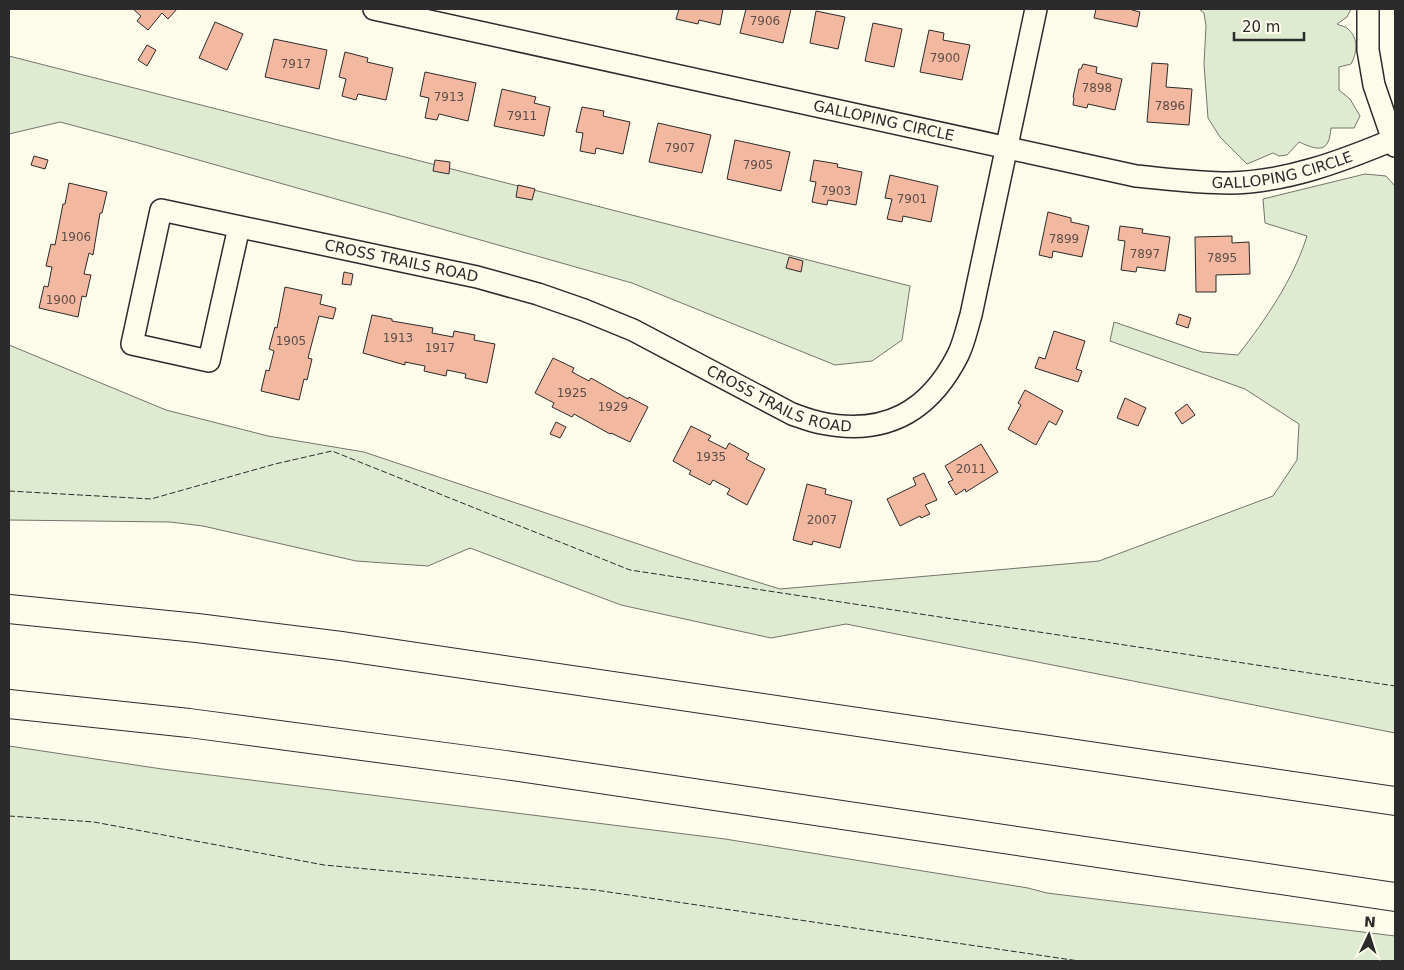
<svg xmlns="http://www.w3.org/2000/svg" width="1404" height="970" font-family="'DejaVu Sans',sans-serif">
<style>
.green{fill:#deebd1;stroke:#74746e}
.building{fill:#f2b8a0;stroke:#2b2b2b}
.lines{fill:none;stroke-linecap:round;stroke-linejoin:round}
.minor-casing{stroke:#2b2b2b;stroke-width:24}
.motorway-casing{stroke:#2b2b2b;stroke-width:30}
.minor{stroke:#fdfbea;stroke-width:21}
.motorway{stroke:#fdfbea;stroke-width:28}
.fence{stroke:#2b2b2b;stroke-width:1;stroke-dasharray:6 2.5;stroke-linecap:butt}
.labels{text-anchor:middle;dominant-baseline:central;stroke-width:4;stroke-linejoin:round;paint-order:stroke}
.number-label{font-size:12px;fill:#5d4e48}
.street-label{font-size:15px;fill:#2b2b2b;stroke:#fdfbea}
</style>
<rect width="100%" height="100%" fill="#fdfbea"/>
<g class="green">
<path d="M1199 9H1351L1347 17 1337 24C1340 26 1346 26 1348 29 1359 38 1357 53 1351 64L1339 67V90L1350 99 1360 116 1354 128H1331C1329 153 1319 151 1299 142L1287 155 1279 156 1273 153 1247 164 1220 137 1208 118 1204 64 1206 26 1204 13Z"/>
<polygon points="9,56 910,286 902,340 872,361 835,365 632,283 135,142 60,122 9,134"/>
<path d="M1365 174 1386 176 1395 186V733L846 624 771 638 621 605 470 548 428 566 356 561 203 526 170 522 9 520V345L166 410 268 436 364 452 692 562 780 589 1099 561 1273 496 1297 460 1299 424 1245 389 1110 341 1114 322 1202 352 1238 355C1266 319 1293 280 1307 236L1265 223 1263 199Z"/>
<polygon points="9,746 162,769 725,839 1028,888 1047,893 1395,936 1395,961 9,961"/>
</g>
<g class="building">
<polygon points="133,9 177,9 168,19 162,13 148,30 137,21 141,16"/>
<polygon points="679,9 723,9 720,25 699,20 698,24 676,19"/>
<polygon points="746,9 791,9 783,43 740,33"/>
<polygon points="1096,9 1132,9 1132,10 1140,12 1137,27 1094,18"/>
<polygon points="816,11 845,17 838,49 810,43"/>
<polygon points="215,22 243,34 227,70 199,58"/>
<polygon points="873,23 902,29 894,67 865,61"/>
<polygon points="929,30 944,33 943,40 970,45 962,80 920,72"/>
<polygon points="274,39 327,50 319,89 265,77"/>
<polygon points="147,45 156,50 147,66 138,60"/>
<polygon points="345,52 368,58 367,62 393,68 386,100 358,94 356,100 342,96 346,79 339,77"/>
<polygon points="1152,63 1168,64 1166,87 1192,89 1189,125 1147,122"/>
<polygon points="1083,64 1097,67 1096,73 1122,79 1115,110 1088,104 1087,108 1073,105 1074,98 1073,97 1079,69 1081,69"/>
<polygon points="425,72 476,83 468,121 439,114 437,120 425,118 429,98 420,96"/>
<polygon points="502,89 536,97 534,103 550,107 544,136 494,126"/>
<polygon points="582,107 604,111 603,116 630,122 623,154 596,148 595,154 580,151 583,133 576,132"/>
<polygon points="658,123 711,135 702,173 649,162"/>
<polygon points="735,140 790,152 781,191 727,179"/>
<polygon points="34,156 48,160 45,169 31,165"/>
<polygon points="435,160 450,162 449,174 433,171"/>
<polygon points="814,160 838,164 837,167 862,172 856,205 828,200 827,205 812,202 816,182 810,181"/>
<polygon points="890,175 938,186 931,222 903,216 902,222 887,219 892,199 885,198"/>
<polygon points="69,183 107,192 102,213 100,213 93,255 89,253 84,274 91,275 86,297 82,296 78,317 39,308 44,286 48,287 52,267 46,266 51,244 55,245 63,204 65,204"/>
<polygon points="518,185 535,189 532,200 516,197"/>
<polygon points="1048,212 1071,218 1071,222 1089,226 1082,257 1053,251 1052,258 1039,255"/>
<polygon points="1120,226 1143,229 1142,233 1170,237 1165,271 1137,267 1136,272 1121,270 1125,241 1118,240"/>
<polygon points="1232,236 1232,243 1249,242 1250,274 1216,275 1216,292 1196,292 1195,237"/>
<polygon points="789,257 803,261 801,272 786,268"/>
<polygon points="344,272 353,274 351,285 342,284"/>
<polygon points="285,287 322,295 320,304 336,308 333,319 319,316 308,358 312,359 307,380 304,379 299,400 261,391 266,370 269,371 274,351 269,349 275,327 277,328"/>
<polygon points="1179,314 1191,318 1188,328 1176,324"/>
<polygon points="372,315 392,319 392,321 433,328 432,333 453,337 454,331 475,335 474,340 495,344 487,383 465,378 466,374 447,370 446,376 424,371 425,366 405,362 405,365 363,353"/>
<polygon points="1054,331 1085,341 1076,369 1082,371 1078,382 1035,368 1039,357 1045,359"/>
<polygon points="553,358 574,368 572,372 589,381 591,378 628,399 629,397 648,407 630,442 611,433 610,434 574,414 572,417 552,407 554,403 535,393"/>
<polygon points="1025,390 1063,411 1056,425 1049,421 1036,445 1008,429 1021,405 1018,403"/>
<polygon points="1125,398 1146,408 1138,426 1117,418"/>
<polygon points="1187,404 1195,415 1182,424 1175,413"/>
<polygon points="556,422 566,427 560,438 550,434"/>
<polygon points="691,426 711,436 708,440 726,449 729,443 749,454 746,459 765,469 747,505 727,494 730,489 713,480 710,485 689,474 691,471 673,461"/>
<polygon points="981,444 998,472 966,492 965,489 956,495 948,482 953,480 945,466"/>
<polygon points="924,473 937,500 925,505 930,514 921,518 920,516 900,526 887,499 916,485 913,478"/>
<polygon points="807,484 826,489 825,494 852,501 840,548 813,541 812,545 793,540"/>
</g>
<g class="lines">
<g class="minor-casing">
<g id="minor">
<path id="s1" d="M374 9 1136 176C1167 179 1198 183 1229 183 1287 182 1342 161 1395 139"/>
<polyline points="1368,9 1368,50 1374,85 1395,146"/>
<path id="s2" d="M239 227 209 361 132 344 161 210 477 277 538 294 584 310 633 330 792 414C801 417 811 421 821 423 885 436 929 412 958 355 964 343 967 328 971 315L1036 9"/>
</g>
</g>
<g class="motorway-casing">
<g id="motorway">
<polyline points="9,609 197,628 341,646 1395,801"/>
<polyline points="9,704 189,723 505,765 1395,897"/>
</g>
</g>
<use href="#minor" class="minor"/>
<use href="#motorway" class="motorway"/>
<g class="fence">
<polyline points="9,491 151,499 275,464 332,451 630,570 1395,686"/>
<polyline points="9,816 94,822 324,865 595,890 1079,961"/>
</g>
</g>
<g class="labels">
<g class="number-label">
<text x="765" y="21">7906</text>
<text x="945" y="58">7900</text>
<text x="296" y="64">7917</text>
<text x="1097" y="88">7898</text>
<text x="449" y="97">7913</text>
<text x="1170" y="106">7896</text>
<text x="522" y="116">7911</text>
<text x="680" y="148">7907</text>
<text x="758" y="165">7905</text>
<text x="836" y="191">7903</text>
<text x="912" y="199">7901</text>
<text x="76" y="237">1906</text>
<text x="1064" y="239">7899</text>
<text x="1145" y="254">7897</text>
<text x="1222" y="258">7895</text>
<text x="61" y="300">1900</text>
<text x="398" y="338">1913</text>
<text x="291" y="341">1905</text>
<text x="440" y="348">1917</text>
<text x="572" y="393">1925</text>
<text x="613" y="407">1929</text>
<text x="711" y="457">1935</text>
<text x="971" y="469">2011</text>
<text x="822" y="520">2007</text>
</g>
<g class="street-label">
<text stroke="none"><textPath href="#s1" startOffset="522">GALLOPING CIRCLE</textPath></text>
<text stroke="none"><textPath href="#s1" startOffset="928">GALLOPING CIRCLE</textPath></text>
<text stroke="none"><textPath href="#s2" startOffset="599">CROSS TRAILS ROAD</textPath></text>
<text stroke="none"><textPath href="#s2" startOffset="1004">CROSS TRAILS ROAD</textPath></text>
</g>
</g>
<rect width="1404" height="970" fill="none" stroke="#2b2b2b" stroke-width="20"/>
<g transform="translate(1369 935) rotate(4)" stroke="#fdfbea" stroke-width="4" paint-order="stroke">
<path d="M0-4L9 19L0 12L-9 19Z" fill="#2b2b2b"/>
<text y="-8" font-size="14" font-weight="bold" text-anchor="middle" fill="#2b2b2b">N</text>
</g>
<path d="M1234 32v8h70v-8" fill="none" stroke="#2b2b2b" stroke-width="2.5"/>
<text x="1242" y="32" font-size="15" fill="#2b2b2b" stroke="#fdfbea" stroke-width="4" paint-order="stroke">20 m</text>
</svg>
